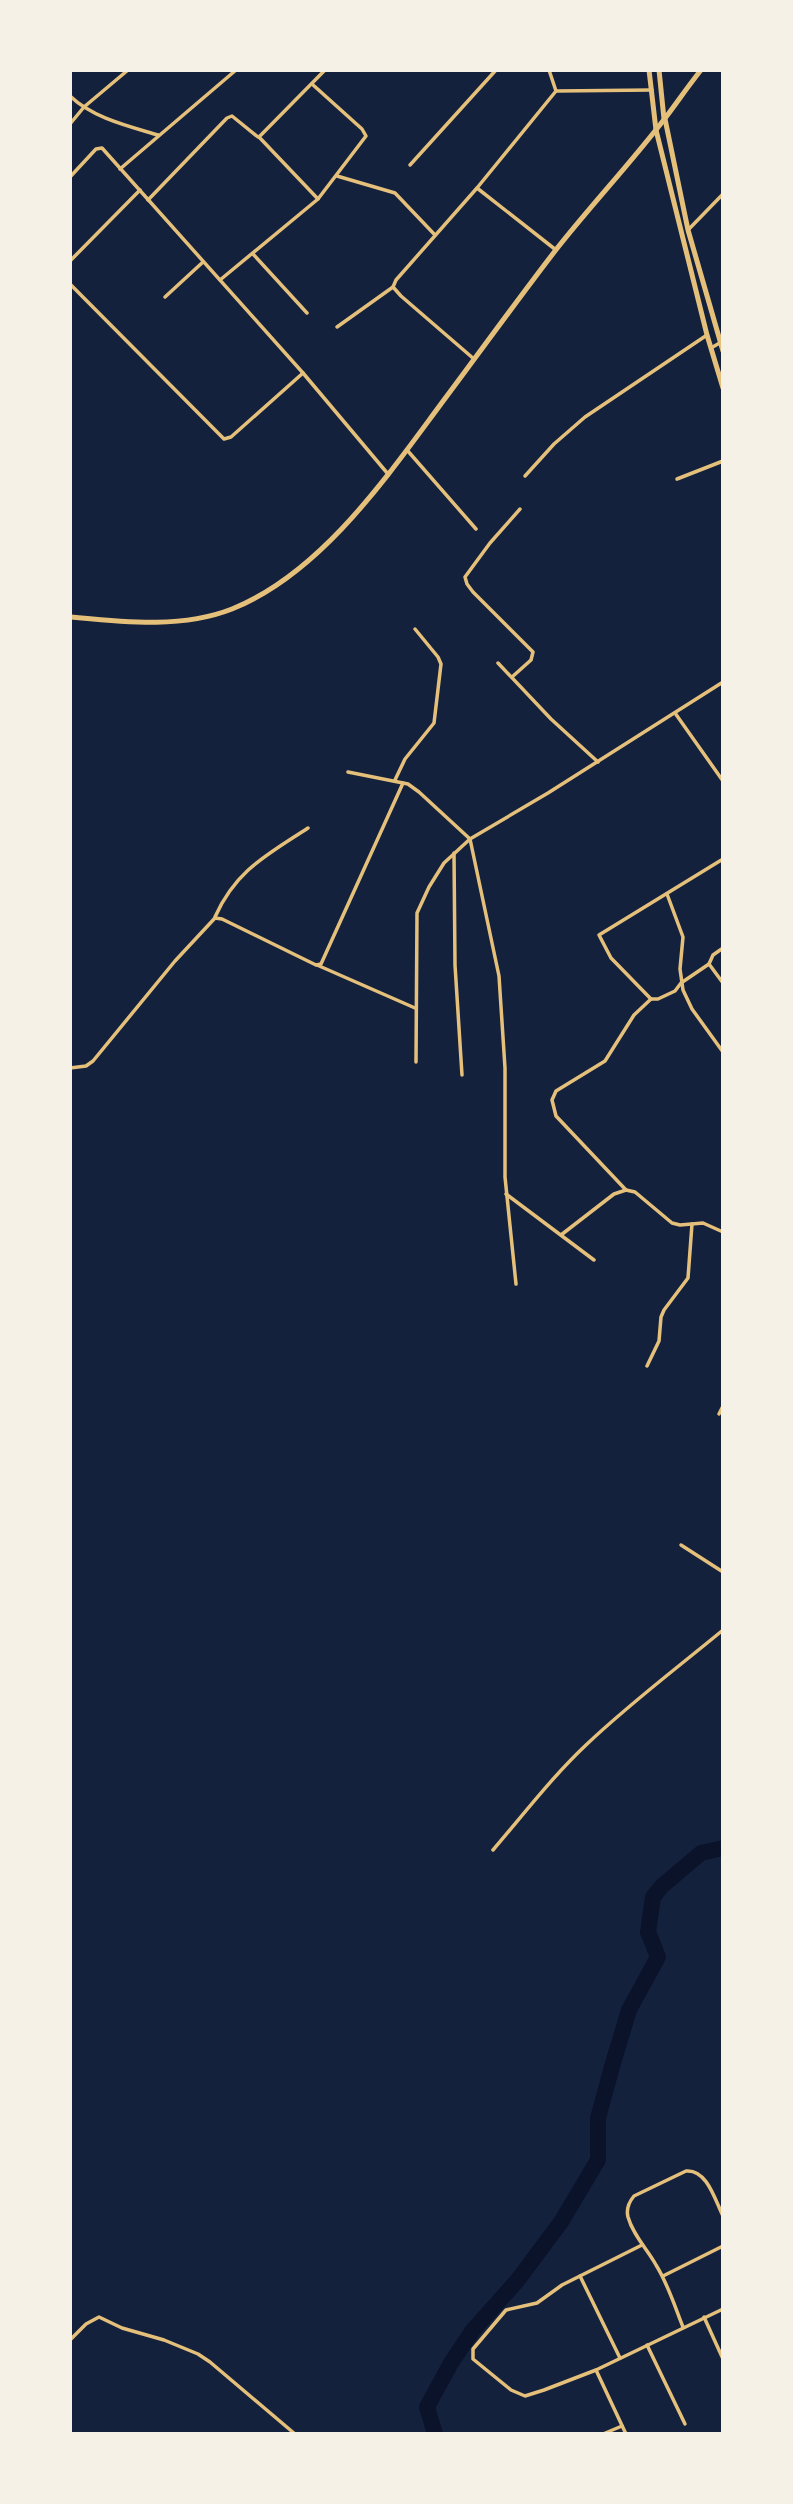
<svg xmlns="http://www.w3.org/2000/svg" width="793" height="2504" font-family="Helvetica,sans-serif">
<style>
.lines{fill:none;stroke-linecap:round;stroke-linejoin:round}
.river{stroke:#0b132b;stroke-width:16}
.minor{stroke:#e5c07b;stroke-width:3.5}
.tertiary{stroke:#e5c07b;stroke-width:5}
.secondary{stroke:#e5c07b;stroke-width:5}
</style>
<rect width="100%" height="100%" fill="#14213d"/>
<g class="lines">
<polyline class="river" points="435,2434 427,2407 451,2363 473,2330 517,2281 561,2222 598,2160 598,2118 613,2063 629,2010 658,1957 648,1932 653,1897 662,1886 701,1853 723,1848"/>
<g class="minor">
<polyline points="549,70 556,91"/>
<polyline points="312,84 362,129 366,136 318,199"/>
<path d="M70 96C93 118 128 126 158 135"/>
<polyline points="70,124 84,107 128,70"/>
<polyline points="410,165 496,70"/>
<polyline points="120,169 236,70"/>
<polyline points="337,176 395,193 435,235"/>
<polyline points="70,177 96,149 102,148 303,373 388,474"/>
<polyline points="477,188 556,250"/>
<polyline points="148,200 227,118 232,116 258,137"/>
<polyline points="688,230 723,194"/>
<polyline points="253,254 307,313"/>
<polyline points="70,261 140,190"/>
<polyline points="220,280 318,199 259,137 325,70"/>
<polyline points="70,284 224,439 231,437 303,373"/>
<polyline points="165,297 203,262"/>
<polyline points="337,327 393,287"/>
<polyline points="711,348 723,341"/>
<polyline points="474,359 401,296 393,287 396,280 477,188 556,91 652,90"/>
<polyline points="407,450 476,529"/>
<polyline points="525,476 554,444 585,417 707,335"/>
<polyline points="677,479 723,461"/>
<polyline points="498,663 551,719 598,762"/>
<polyline points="512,677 531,660 533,652 473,592 467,584 465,577 490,543 520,509"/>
<polyline points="675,713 723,781"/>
<polyline points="348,772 408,784 419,792 470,839 499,976 505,1068 505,1177 516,1284"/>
<polyline points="395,780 405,759 434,723 441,664 438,657 415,629"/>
<polyline points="454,853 455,965 462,1075"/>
<polyline points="667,894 683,937 680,969 683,990 692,1009 723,1052"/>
<path d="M215 917C236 870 267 855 308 828"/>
<polyline points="723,948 713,955 709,964 723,983"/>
<polyline points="317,965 415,1008"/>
<polyline points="651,999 611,958 599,935 723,859"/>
<polyline points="416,1062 417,913 429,887 444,863 470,839 548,793 723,682"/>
<polyline points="70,1068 86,1066 93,1061 175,961 215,918 222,919 316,965 321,964 403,783"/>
<polyline points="626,1190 556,1116 552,1100 556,1091 605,1061 634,1015 651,999 658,999 675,991 681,983 709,964"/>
<polyline points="506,1194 594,1260"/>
<polyline points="561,1235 614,1194 626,1190 635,1192 672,1223 680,1225 703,1223 723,1232"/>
<polyline points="647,1366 659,1341 661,1317 664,1310 688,1278 692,1224"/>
<polyline points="719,1414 723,1406"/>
<polyline points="681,1545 723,1572"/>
<path d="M493 1850C523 1815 552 1777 586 1745 629 1704 677 1668 723 1630"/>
<polyline points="642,2245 562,2285 537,2303 506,2310 473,2349 473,2359 511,2390 525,2396 544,2390 596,2370 723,2309"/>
<polyline points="580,2276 620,2358"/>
<polyline points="663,2276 723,2246"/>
<polyline points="704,2317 723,2359"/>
<path d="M683 2327C675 2307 668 2284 656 2265 647 2249 633 2235 628 2217 626 2209 629 2202 634 2196L686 2171C707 2169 715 2200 723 2216"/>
<polyline points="70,2340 86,2324 99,2317 122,2328 164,2340 198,2354 210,2362 295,2434"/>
<polyline points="647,2345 685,2424"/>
<polyline points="596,2370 626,2434"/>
<polyline points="603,2434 622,2426"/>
</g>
<g class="tertiary">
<polyline points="665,119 688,230 723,351"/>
<polyline points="656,130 707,335 723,388"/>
</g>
<g class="secondary">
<polyline points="649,70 656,130"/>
<polyline points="659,70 664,119"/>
<path d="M70 617C123 622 181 629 232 609 319 574 384 481 438 408 477 356 515 303 555 251 591 205 631 163 666 117 678 101 689 85 701 70"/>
</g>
</g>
<rect width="793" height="2504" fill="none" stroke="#f6f1e7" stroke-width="144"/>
</svg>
